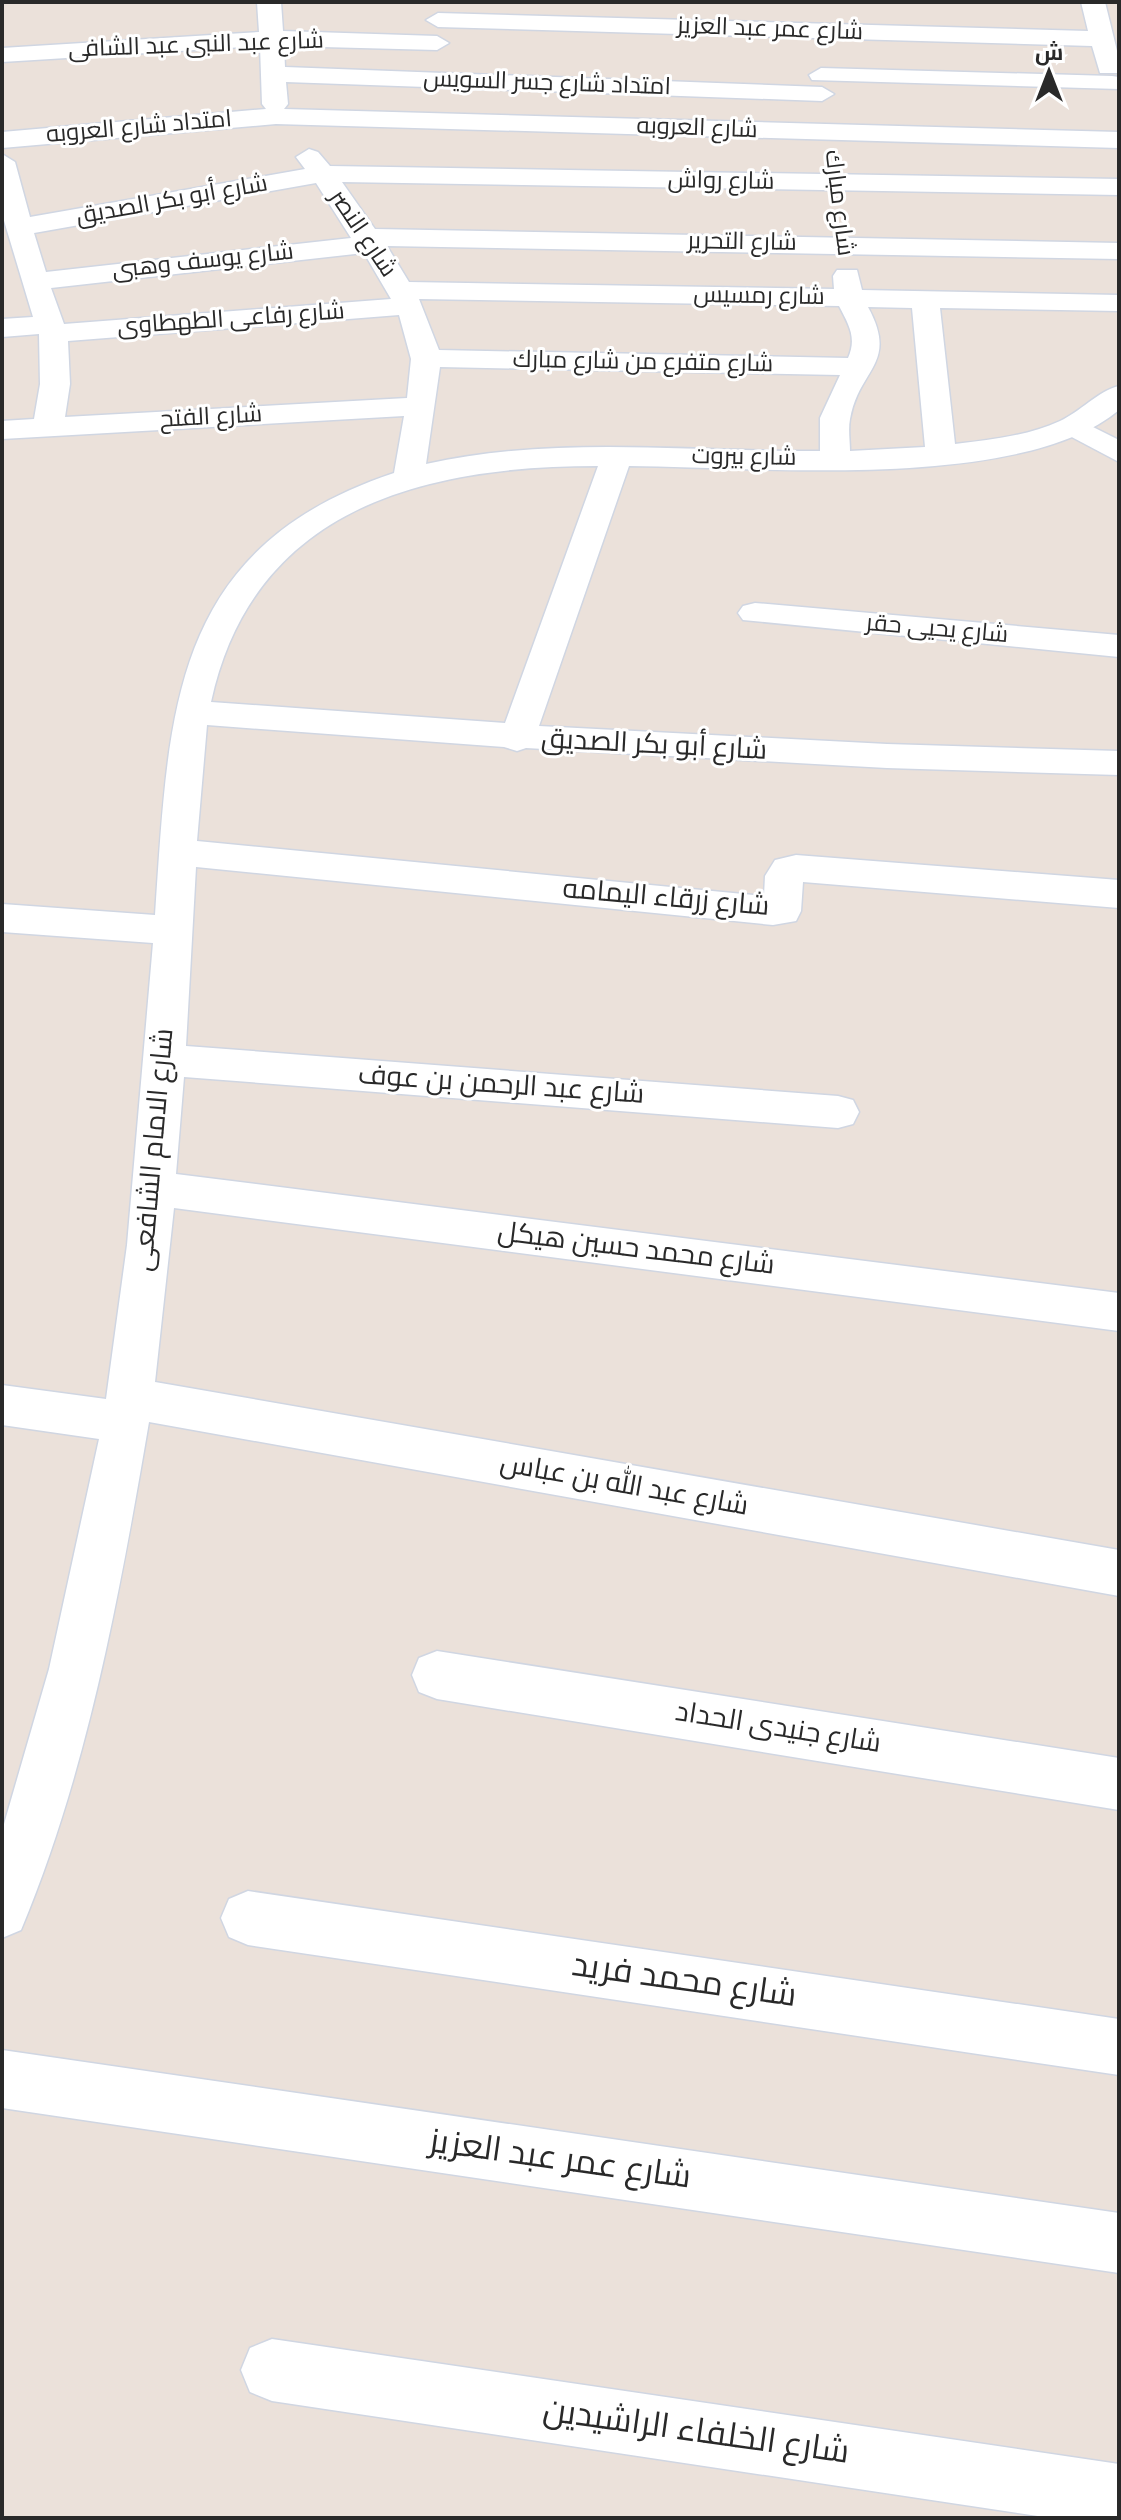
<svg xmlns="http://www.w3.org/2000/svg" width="1121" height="2520" font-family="Overpass,Cairo,sans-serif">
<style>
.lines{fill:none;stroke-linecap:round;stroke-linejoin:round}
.street-casing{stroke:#d0d6e2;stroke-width:3}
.secondary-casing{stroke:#d0d6e2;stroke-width:3}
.street{fill:#fff;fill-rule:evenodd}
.secondary{fill:#fff;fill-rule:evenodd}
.labels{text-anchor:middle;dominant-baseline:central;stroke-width:6;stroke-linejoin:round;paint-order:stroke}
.far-street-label{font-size:24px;fill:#292929;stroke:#fff}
.street-label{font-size:28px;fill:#292929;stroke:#fff}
.near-street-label{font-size:34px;fill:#292929;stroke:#fff}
</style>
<rect width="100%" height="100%" fill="#ebe1da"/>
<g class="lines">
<g class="street-casing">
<g id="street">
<polygon points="257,2 281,2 283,31 437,36 449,43 437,50 284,46 285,67 822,87 834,94 822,101 286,82 288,104 284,109 1119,132 1119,148 276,124 2,148 2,132 266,109 262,104 260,46 2,62 2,48 259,32"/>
<polygon points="1081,2 1105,2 1119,59 1118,73 1100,73 1092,46 438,27 426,20 438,13 1088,31"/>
<polygon points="821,68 1112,76 1119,77 1119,89 812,80 809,75"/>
<path d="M309 149 318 152 330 166 1119 179V195L342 182 375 229 1119 243V259L387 246 409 282 834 289 833 276 837 270H857L862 290 1119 295V311L940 308 955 444C990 440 1027 436 1060 421 1080 412 1098 391 1119 386V410C1021 492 754 467 629 466L539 726 887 744 1119 751V775L887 768 526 748 517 751 504 747 207 725 197 841 764 896 765 876 775 860 796 855 1119 880V908L803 882 801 911 796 921 773 925 196 867 186 1046 838 1096 853 1100 859 1112 853 1124 838 1128 184 1077 176 1174 1119 1293V1331L174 1208 155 1382 1119 1550V1596L149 1422C120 1592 88 1770 21 1930L2 1938V1831L49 1669 99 1439 2 1425V1385L106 1399 127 1245 153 943 2 932V904L155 915C169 712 169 548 394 473L404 416 2 439V421L34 419 40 384 39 334 2 337V319L33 317 2 214V154L15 162 30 217 305 169 296 157ZM316 183 351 238 46 272 34 233ZM364 253 391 299 64 324 51 288ZM419 299 839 306C849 325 857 338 848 358L439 350ZM868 307 912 308 925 447 850 451C850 441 848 429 850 419 859 368 899 364 868 307ZM399 315 411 359 407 398 65 417 70 384 68 341ZM440 367 840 375 820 418V451C688 452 555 435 426 464ZM598 466 505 723 211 702C253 508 423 466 598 466Z"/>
<polygon points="755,603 1119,635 1119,657 743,620 738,613 743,606"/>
<polygon points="437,1651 1119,1758 1119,1810 437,1699 419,1692 412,1675 419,1658"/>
<polygon points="248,1891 1119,2019 1119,2075 248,1945 229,1937 221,1918 229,1899"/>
<polygon points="2,2050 1119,2213 1119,2273 2,2108"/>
<polygon points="272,2339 1119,2464 1119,2518 1051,2518 272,2401 250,2392 241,2370 250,2348"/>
</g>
</g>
<g class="secondary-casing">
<polygon id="secondary" points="1077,419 1119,440 1119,462 1066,434 1062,428 1066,422"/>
</g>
<use href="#street" class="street"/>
<use href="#secondary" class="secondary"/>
</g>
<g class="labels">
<g class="far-street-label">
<text transform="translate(770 30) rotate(2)">شارع عمر عبد العزيز</text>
<text transform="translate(196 46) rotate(-2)">شارع عبد النبى عبد الشافى</text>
<text transform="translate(547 84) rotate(2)">امتداد شارع جسر السويس</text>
<text transform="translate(139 128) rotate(-5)">امتداد شارع العروبه</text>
<text transform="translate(697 129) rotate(2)">شارع العروبه</text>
<text transform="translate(721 182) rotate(1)">شارع رواش</text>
<text transform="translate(172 201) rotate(-10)">شارع أبو بكر الصديق</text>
<text transform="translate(838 203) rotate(83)">شارع مبارك</text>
<text transform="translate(362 234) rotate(56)">شارع النصر</text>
<text transform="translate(742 243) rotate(1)">شارع التحرير</text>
<text transform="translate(203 262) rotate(-6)">شارع يوسف وهبى</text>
<text transform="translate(759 297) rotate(1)">شارع رمسيس</text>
<text transform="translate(231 320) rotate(-4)">شارع رفاعى الطهطاوى</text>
<text transform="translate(643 363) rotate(1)">شارع متفرع من شارع مبارك</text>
<text transform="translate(211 418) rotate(-3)">شارع الفتح</text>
<text transform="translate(744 458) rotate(1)">شارع بيروت</text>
<text transform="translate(937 630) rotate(5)">شارع يحيى حقر</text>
</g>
<g class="street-label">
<text transform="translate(654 746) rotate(3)">شارع أبو بكر الصديق</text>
<text transform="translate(666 899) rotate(5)">شارع زرقاء اليمامه</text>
<text transform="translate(501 1086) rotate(4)">شارع عبد الرحمن بن عوف</text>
<text transform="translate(155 1150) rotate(-85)">شارع الامام الشافعى</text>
<text transform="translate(636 1250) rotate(7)">شارع محمد حسين هيكل</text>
<text transform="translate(624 1486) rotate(10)">شارع عبد الله بن عباس</text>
<text transform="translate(778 1729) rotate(9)">شارع جنيدى الحداد</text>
</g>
<g class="near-street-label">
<text transform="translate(684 1982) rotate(8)">شارع محمد فريد</text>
<text transform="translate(560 2161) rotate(8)">شارع عمر عبد العزيز</text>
<text transform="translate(696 2433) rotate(8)">شارع الخلفاء الراشيدين</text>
</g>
</g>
<rect width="1121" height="2520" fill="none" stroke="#292929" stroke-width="8"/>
<g transform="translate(1049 72)" stroke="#ffffff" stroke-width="6" paint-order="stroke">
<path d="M0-6L14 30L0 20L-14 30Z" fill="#292929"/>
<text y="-12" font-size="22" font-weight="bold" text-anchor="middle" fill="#292929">ش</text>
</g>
</svg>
